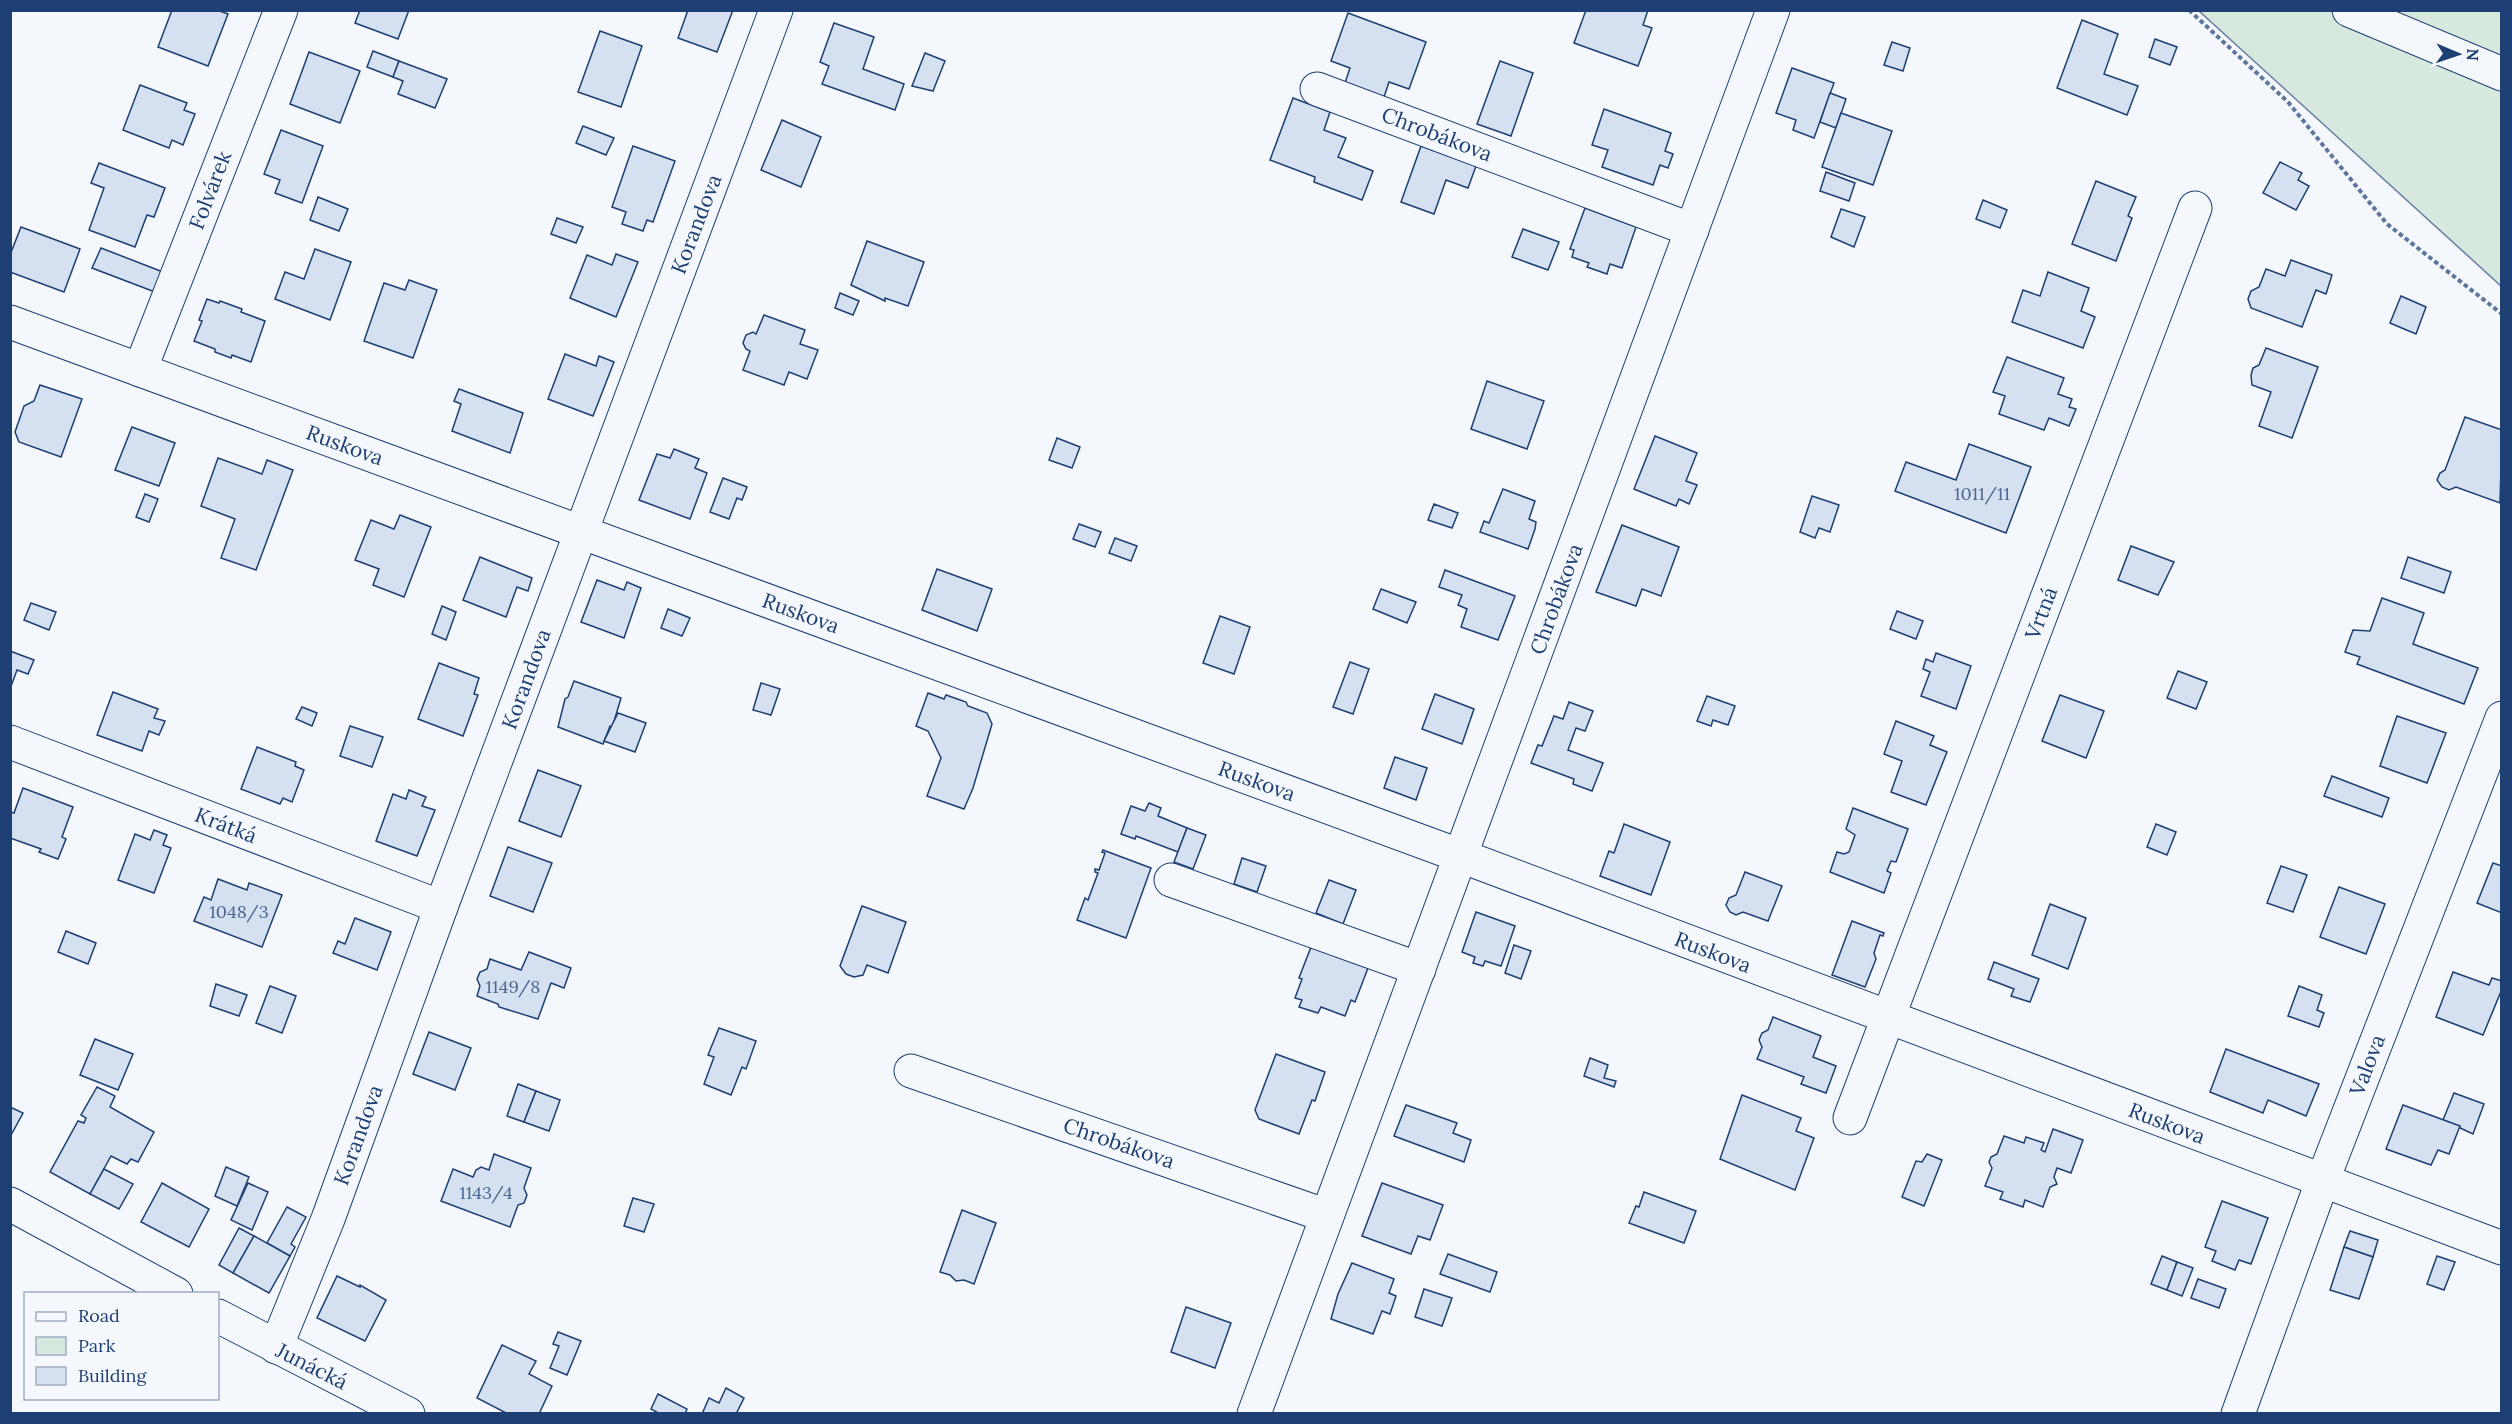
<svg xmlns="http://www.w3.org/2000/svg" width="2512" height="1424" font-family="Lora,serif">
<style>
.green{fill:#d7e8df;stroke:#687fa3;stroke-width:1.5}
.building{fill:#d5e0f0;stroke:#1d3f73;stroke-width:1.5}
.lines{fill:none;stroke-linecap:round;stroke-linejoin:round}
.minor-casing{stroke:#1d3f73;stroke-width:35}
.path{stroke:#5e769c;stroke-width:4;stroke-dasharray:4.5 3;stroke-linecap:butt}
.minor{stroke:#f4f7fb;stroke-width:33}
.labels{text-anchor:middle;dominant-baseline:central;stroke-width:4.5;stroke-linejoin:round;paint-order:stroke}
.number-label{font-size:18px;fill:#4b6792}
.street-label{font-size:21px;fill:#1d3f73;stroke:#f4f7fb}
</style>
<rect width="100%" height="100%" fill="#f4f7fb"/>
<polygon class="green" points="2199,11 2501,11 2501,286"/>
<g class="building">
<polygon points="172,10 217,10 228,14 208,66 158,47"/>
<polygon points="360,10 409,10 398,39 355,23"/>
<polygon points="688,10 733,10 717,52 678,38"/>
<polygon points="1586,10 1648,10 1643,25 1652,28 1638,66 1574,43"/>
<polygon points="1348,13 1426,42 1409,89 1389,82 1384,97 1345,83 1350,68 1331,61"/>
<polygon points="2082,20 2118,34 2104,74 2138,86 2127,115 2057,88"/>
<polygon points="834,23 874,37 863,69 904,84 895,110 822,84 829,66 820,62"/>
<polygon points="600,31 642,46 621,107 578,92"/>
<polygon points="2155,39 2177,47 2170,65 2149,57"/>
<polygon points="1892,42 1910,48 1903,71 1884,65"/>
<polygon points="373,51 399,61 393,77 367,67"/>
<polygon points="309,52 360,71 340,123 290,104"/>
<polygon points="925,53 945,61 933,91 912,86"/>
<polygon points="399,61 447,79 435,108 398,94 403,81 393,77"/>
<polygon points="1500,61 1533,73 1511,136 1477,124"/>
<polygon points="1792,68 1834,83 1814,138 1793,130 1796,120 1776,113"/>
<polygon points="140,85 187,103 184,110 195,114 183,145 172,140 169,148 123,130"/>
<polygon points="1830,93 1846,99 1836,128 1820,122"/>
<polygon points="1293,98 1330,112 1324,130 1346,138 1338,157 1373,171 1362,200 1314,182 1315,177 1270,160"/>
<polygon points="1604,109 1671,133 1665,151 1673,154 1668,168 1660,165 1653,185 1602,167 1608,150 1592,145"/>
<polygon points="1841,113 1892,131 1873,185 1822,167"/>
<polygon points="782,120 821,137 801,187 761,170"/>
<polygon points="583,126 614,138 606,155 576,143"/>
<polygon points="281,130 323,146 302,203 275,193 280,180 264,174"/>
<polygon points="633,146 675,161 653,222 647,220 643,231 622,224 626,212 612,207"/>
<polygon points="1421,146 1476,166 1468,188 1446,180 1434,214 1401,202"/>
<polygon points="2280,162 2302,173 2298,180 2309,186 2296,210 2263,193"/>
<polygon points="99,163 165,188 154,217 147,215 135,247 89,230 104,188 91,183"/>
<polygon points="1826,172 1855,183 1849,201 1820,191"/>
<polygon points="2096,181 2136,197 2128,216 2132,218 2116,261 2072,244"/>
<polygon points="318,197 348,209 339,231 310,220"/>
<polygon points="1983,200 2007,210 2000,228 1976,219"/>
<polygon points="1585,208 1636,227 1622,268 1610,264 1607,274 1587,267 1589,263 1572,257 1574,250 1570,249"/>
<polygon points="1841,209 1865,217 1854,247 1831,237"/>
<polygon points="557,218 583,227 576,243 551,234"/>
<polygon points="21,227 80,249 64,292 10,272 10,255"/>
<polygon points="1523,229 1559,242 1548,270 1512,257"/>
<polygon points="867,241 924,262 908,306 885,298 885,301 851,285"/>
<polygon points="101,248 163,272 155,292 92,268"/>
<polygon points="315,249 351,262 330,320 275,299 285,272 304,279"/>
<polygon points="616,254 638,262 616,317 570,298 587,255 612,265"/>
<polygon points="2291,260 2332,275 2326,294 2316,290 2302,327 2251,308 2248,299 2251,291 2259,287 2266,269 2285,276"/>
<polygon points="2048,272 2089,288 2081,311 2095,317 2083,348 2012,322 2023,290 2040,296"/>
<polygon points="409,280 437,290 413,358 364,341 384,283 405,290"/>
<polygon points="840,293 859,301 853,315 835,308"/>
<polygon points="2401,296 2426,307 2416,334 2390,323"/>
<polygon points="207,299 219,303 220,301 242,309 241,312 265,321 251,362 232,355 231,358 215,352 215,349 194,341 202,321 199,320"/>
<polygon points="764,315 805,330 800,344 818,350 807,379 789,372 784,385 743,370 750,351 746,349 743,343 746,335 753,332 756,334"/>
<polygon points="2266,348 2318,367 2292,438 2259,426 2271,392 2252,385 2251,375 2253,368 2259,365"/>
<polygon points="565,354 596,366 599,356 614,362 593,416 548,399"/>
<polygon points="2007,357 2064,378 2058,394 2072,399 2069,407 2076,409 2069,426 2049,418 2044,430 1999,414 2005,396 1993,392"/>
<polygon points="1487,381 1544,401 1527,449 1471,429"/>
<polygon points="40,385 82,399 61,457 19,442 15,432 24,406 34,401"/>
<polygon points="459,389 523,413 510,453 452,431 461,404 454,401"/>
<polygon points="2465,417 2502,430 2500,503 2456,487 2449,490 2442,487 2437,480 2440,473 2445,470"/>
<polygon points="132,427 175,443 159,486 115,470"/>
<polygon points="1655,436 1697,453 1686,481 1697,485 1689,504 1679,499 1676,506 1634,489"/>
<polygon points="1057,438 1080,447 1072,468 1049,460"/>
<polygon points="1969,444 2031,467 2006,533 1895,491 1906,462 1956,480"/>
<polygon points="674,449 699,459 695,468 707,473 690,519 639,500 657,454 670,458"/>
<polygon points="218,458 262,474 267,460 293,470 256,570 221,558 235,519 201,506"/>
<polygon points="723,478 747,487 742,500 737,498 729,519 710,512"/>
<polygon points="1503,489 1535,501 1529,519 1536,522 1535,529 1528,549 1480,532 1484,521 1489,523"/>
<polygon points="145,494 158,499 149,522 136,517"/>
<polygon points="1812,496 1839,505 1830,532 1819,528 1815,538 1800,532"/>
<polygon points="1434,504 1458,513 1452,528 1428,520"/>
<polygon points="400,515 431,527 404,597 373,585 379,569 355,560 371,520 394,529"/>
<polygon points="1079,524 1101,532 1095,547 1073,539"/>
<polygon points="1622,525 1679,547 1661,596 1642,589 1636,606 1596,592"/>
<polygon points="1115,538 1137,546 1131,561 1109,553"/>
<polygon points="2131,546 2174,562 2158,595 2118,580"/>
<polygon points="480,557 532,578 528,591 517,587 506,617 463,600"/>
<polygon points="2408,557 2451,572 2444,593 2401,578"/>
<polygon points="937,569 992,589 977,631 922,610"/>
<polygon points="1445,570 1515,596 1498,640 1461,627 1467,609 1458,605 1462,595 1439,587"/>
<polygon points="597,580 624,590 627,582 641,588 624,638 581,622"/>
<polygon points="1381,589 1416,602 1407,623 1373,609"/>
<polygon points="2382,598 2424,613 2413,644 2478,668 2464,704 2357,664 2360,657 2345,652 2353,630 2370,631"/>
<polygon points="31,603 56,612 49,630 24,620"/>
<polygon points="442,606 456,612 446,640 432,634"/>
<polygon points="668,609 690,618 682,636 661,628"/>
<polygon points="1897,611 1923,621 1916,639 1890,629"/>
<polygon points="1220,616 1250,627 1234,674 1203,663"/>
<polygon points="10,651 34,660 28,674 17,670 10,689"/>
<polygon points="1936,653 1971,666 1956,709 1921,696 1930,672 1923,669 1926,659 1933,662"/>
<polygon points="1350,662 1369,669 1353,714 1333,707"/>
<polygon points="439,663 479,678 474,694 478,695 463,736 418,719"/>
<polygon points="2178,671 2207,682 2196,709 2167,698"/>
<polygon points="574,681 621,698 612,728 610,726 603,744 558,727 565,699 568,697"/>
<polygon points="761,683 780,689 771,715 753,710"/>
<polygon points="113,692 158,709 154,718 165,721 159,735 149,731 142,751 97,735"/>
<polygon points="928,693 944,699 946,695 966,702 968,706 987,713 992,724 973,788 964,809 927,796 941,758 928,731 916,726"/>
<polygon points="1435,694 1474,709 1462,744 1422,729"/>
<polygon points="2060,695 2104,711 2086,758 2042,741"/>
<polygon points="1707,696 1735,706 1728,725 1713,720 1711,726 1697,721"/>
<polygon points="1569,702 1593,711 1585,731 1576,728 1568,750 1603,763 1592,791 1573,784 1574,779 1531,763 1538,745 1542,746 1554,716 1563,719"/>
<polygon points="302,707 317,713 312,726 296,719"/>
<polygon points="618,713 646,723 635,752 604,741"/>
<polygon points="2397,716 2446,733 2427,783 2380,766"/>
<polygon points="1896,721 1934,736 1930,745 1947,752 1926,805 1891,792 1902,761 1884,754"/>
<polygon points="350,726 383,737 372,767 340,756"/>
<polygon points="257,747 296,762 295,766 304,770 292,802 283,798 280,804 241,789"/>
<polygon points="1395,757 1427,768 1416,800 1384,788"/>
<polygon points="538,770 581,786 561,837 519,821"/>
<polygon points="2332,776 2389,798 2382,817 2324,796"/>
<polygon points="23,788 73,807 62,837 66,839 58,859 39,852 41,849 10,838 10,812 14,813"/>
<polygon points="409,790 426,797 422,806 435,810 417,856 376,841 393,794 406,799"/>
<polygon points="1149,803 1161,808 1158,816 1187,828 1178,852 1136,836 1135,839 1121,834 1131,806 1145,811"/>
<polygon points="1853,808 1908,829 1896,862 1891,861 1887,871 1891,873 1884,893 1830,872 1837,852 1844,854 1849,852 1855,835 1846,829"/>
<polygon points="1624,824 1670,842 1651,895 1600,876 1609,851 1614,853"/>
<polygon points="2156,824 2176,832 2167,855 2147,847"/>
<polygon points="1187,828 1206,835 1193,869 1174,862"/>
<polygon points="154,830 167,835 163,845 171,848 154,893 118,880 135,834 150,840"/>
<polygon points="508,847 552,863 533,912 490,896"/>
<polygon points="1103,850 1151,868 1126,938 1077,920 1085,898 1088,900 1098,873 1095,872 1095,869 1099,870 1105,853 1102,852"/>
<polygon points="1242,858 1266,866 1257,892 1234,884"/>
<polygon points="2493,863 2502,866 2502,913 2477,903"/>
<polygon points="2281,866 2307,875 2293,912 2267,903"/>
<polygon points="1745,872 1782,886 1768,921 1743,912 1736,915 1730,912 1726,905 1729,898 1736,895"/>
<polygon points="218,879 247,890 249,883 282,895 262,947 194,921 204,897 211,900"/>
<polygon points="1329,880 1356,890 1343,924 1316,913"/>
<polygon points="2339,887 2385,904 2366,954 2320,937"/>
<polygon points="2050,904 2086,918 2068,969 2032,955"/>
<polygon points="862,906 906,922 888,973 867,965 863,975 854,977 846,974 840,966"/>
<polygon points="1476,912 1515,926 1501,966 1485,961 1483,966 1473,963 1475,957 1462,952"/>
<polygon points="355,918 391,932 377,970 333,953 338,941 345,944"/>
<polygon points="1852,921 1884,933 1883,936 1880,935 1874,953 1876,959 1865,987 1832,975"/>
<polygon points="66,931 96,943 88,964 58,952"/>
<polygon points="1514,945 1531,951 1521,979 1505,973"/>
<polygon points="1311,947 1368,968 1355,1002 1351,1000 1345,1016 1321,1007 1318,1013 1299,1007 1302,1000 1295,998 1302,979 1299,978"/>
<polygon points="529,952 571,968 564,988 551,983 538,1019 499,1007 498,1004 477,996 480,986 477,979 480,972 487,969 490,959 521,970"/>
<polygon points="1994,962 2039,979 2030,1002 2011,996 2014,989 1988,979"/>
<polygon points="2453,972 2489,985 2492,978 2502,981 2502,989 2483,1035 2436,1017"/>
<polygon points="216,984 247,995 239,1016 210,1006"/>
<polygon points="270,986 296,996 282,1033 256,1023"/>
<polygon points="2299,986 2322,995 2317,1010 2324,1013 2319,1027 2288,1016"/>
<polygon points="1773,1017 1821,1036 1813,1057 1836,1066 1826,1093 1801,1084 1804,1077 1757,1059 1762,1047 1759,1040 1762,1033 1768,1030"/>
<polygon points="719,1028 756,1041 746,1069 742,1067 731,1095 704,1084 714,1057 708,1055"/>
<polygon points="429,1032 471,1048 455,1090 413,1074"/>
<polygon points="95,1039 133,1054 118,1090 80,1075"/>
<polygon points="2226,1049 2319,1084 2306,1116 2268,1100 2263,1113 2210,1092"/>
<polygon points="1276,1054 1325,1072 1315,1101 1312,1100 1299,1134 1259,1119 1255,1110"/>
<polygon points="1590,1058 1608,1065 1604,1078 1616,1081 1614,1087 1584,1076"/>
<polygon points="518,1084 536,1091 524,1122 507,1116"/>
<polygon points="97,1087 115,1096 110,1107 154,1132 138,1162 131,1159 127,1164 111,1156 90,1194 50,1172 78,1121 84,1123 86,1118 81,1115"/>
<polygon points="536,1091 560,1100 549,1131 524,1122"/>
<polygon points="2454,1093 2484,1104 2473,1134 2443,1120"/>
<polygon points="1742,1095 1801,1118 1796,1131 1814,1138 1795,1190 1720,1159"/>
<polygon points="1406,1105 1457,1123 1453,1133 1471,1140 1464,1162 1394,1136"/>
<polygon points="2403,1105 2460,1126 2449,1154 2438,1150 2431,1165 2386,1149"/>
<polygon points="10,1107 23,1113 10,1137"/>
<polygon points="2053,1129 2083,1140 2071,1173 2057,1168 2054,1177 2057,1184 2050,1187 2043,1207 2025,1200 2023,1207 2000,1199 2003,1192 1985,1186 1992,1168 1989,1162 1991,1157 1997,1154 2004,1136 2024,1143 2026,1137 2044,1143 2041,1150 2045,1152"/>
<polygon points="494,1154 531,1168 524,1188 527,1195 524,1203 518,1205 510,1227 441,1201 453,1169 473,1177 476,1170 481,1167 489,1170"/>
<polygon points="1927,1154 1942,1160 1924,1206 1902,1197 1916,1161 1922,1162"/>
<polygon points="226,1167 249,1177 237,1206 215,1196"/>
<polygon points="104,1169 133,1184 119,1209 90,1194"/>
<polygon points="162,1183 209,1209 189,1247 141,1222"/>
<polygon points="248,1183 268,1192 252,1230 231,1220"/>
<polygon points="1382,1183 1443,1205 1430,1240 1418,1236 1411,1254 1362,1236"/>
<polygon points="1644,1192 1696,1211 1684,1243 1629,1223 1636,1206 1639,1207"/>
<polygon points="633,1198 654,1204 644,1232 624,1226"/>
<polygon points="2222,1201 2268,1218 2251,1264 2239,1260 2235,1270 2212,1261 2216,1251 2205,1247"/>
<polygon points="287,1207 306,1217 291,1244 295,1247 290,1256 267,1243"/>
<polygon points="962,1210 996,1223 974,1284 964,1280 956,1281 950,1275 940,1272"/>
<polygon points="239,1228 254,1236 233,1273 219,1265"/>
<polygon points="2350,1231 2378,1240 2373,1257 2344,1247"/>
<polygon points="254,1236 290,1256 269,1293 233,1273"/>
<polygon points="2344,1247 2373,1257 2359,1299 2330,1290"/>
<polygon points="1448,1254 1497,1272 1490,1292 1440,1274"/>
<polygon points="2162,1256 2177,1262 2167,1290 2151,1284"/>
<polygon points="2437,1256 2455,1262 2444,1290 2427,1284"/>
<polygon points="2177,1262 2193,1268 2182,1296 2167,1290"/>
<polygon points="1352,1263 1394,1279 1389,1293 1396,1296 1390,1314 1382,1311 1373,1334 1331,1319 1338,1294"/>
<polygon points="337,1276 360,1287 360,1285 386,1300 365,1341 317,1318"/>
<polygon points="2198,1279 2226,1289 2219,1308 2191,1298"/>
<polygon points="1424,1289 1452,1298 1442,1326 1415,1317"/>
<polygon points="1186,1307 1231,1323 1215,1368 1171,1352"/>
<polygon points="558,1332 581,1341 567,1375 550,1368 559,1346 553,1344"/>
<polygon points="502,1345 536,1361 529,1374 552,1386 539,1414 508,1414 477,1398"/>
<polygon points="726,1388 744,1398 736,1414 702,1414 709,1398 719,1403"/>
<polygon points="658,1394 687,1409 685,1414 660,1414 651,1409"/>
</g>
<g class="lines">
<g class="minor-casing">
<g id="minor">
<polyline points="2349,10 2502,74"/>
<polyline points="1317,89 1692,230"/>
<polyline points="10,322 1461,856 2502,1248"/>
<polyline points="140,370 281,10"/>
<polyline points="10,742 441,907"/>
<polyline points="1171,880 1419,969"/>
<polyline points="911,1071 1327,1216"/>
<polyline points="1850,1118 2195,208"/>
<polyline points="10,1204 176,1294"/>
<polyline points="218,1316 408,1414"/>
<polyline points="276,1347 328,1219 441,907 776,10"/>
<polyline points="1254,1414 1773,10"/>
<polyline points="2238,1414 2322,1182 2502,718"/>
</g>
</g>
<polyline class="path" points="2189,10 2288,102 2387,224 2502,314"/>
<use href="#minor" class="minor"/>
</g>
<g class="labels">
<g class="number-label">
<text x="1982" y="493">1011/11</text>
<text x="239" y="911">1048/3</text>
<text x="513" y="986">1149/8</text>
<text x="486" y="1192">1143/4</text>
</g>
<g class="street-label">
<text transform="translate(1437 134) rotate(21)">Chrobákova</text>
<text transform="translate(210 190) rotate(-69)">Folvárek</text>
<text transform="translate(696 224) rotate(-69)">Korandova</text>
<text transform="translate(345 445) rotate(20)">Ruskova</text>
<text transform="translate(1556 599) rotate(-70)">Chrobákova</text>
<text transform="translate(801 613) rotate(20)">Ruskova</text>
<text transform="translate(2041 613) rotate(-69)">Vrtná</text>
<text transform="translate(526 679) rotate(-70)">Korandova</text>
<text transform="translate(1257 781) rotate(20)">Ruskova</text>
<text transform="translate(226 825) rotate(21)">Krátká</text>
<text transform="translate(1713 952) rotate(21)">Ruskova</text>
<text transform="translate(2367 1065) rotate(-69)">Valova</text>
<text transform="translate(2167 1123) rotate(21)">Ruskova</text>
<text transform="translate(358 1135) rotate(-70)">Korandova</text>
<text transform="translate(1119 1143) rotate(19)">Chrobákova</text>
<text transform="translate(312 1366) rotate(27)">Junácká</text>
</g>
</g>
<rect width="2512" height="1424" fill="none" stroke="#1d3f73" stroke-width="24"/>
<rect x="24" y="1292" width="195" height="108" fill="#f4f7fb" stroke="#9eadc5" stroke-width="1.5"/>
<rect x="36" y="1312" width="30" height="9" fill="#f4f7fb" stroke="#9eadc5" stroke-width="1.5"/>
<text x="78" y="1322" font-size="18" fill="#1d3f73">Road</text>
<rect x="36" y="1337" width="30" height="18" fill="#d7e8df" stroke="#9eadc5" stroke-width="1.5"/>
<text x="78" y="1352" font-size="18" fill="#1d3f73">Park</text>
<rect x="36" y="1367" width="30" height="18" fill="#d5e0f0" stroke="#9eadc5" stroke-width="1.5"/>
<text x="78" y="1382" font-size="18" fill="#1d3f73">Building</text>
<g transform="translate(2458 54) rotate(92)" stroke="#f4f7fb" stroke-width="4.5" paint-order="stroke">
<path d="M0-4.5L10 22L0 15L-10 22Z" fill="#1d3f73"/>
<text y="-9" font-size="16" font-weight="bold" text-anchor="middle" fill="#1d3f73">N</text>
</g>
</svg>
